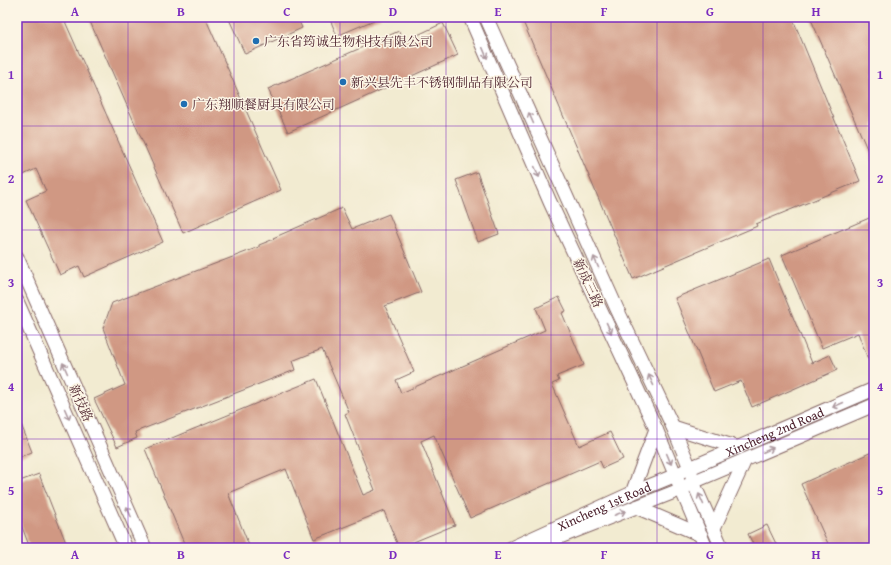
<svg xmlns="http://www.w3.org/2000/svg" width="891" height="565" font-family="'Gentium Book Plus','Noto Serif SC',serif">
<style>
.building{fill:#d09883}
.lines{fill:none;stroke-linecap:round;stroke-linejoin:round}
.tertiary-casing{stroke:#856665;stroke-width:15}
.tertiary{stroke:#fff;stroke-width:13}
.oneway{stroke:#ae9aa0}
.grid{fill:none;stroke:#7b2cbf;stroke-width:1;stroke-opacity:0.55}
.poi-dot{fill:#1f6fb2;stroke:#fcf5e5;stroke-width:1.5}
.labels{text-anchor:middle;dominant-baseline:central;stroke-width:3;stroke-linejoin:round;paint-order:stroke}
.poi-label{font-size:13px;fill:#4a1f2b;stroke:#fcf5e5;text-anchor:start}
.street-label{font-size:13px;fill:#4a1f2b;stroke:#fcf5e5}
.neatline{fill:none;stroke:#7b2cbf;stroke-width:1.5}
.grid-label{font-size:13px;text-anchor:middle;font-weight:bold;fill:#7b2cbf}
</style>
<rect width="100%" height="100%" fill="#fcf5e5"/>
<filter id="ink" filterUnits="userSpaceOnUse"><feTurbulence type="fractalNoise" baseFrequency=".025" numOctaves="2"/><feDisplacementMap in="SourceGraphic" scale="8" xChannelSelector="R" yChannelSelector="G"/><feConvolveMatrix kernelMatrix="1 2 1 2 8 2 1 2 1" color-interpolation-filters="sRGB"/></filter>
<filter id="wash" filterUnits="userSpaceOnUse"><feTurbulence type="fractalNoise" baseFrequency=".012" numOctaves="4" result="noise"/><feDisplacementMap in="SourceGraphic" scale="16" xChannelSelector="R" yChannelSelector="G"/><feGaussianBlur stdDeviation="0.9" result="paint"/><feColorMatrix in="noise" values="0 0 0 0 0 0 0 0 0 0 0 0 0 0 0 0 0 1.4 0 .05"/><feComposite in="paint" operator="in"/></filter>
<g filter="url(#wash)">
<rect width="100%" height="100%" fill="#f2ebd1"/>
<g id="blocks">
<g class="building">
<polygon points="24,17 63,17 163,242 84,277 79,266 60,275 26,200 46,191 36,169 17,178 17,20"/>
<polygon points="88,17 205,17 281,190 183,233"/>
<polygon points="228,17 297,17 302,28 245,54"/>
<polygon points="329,17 381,17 337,36"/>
<polygon points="521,17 792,17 860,181 756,224 757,226 755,227 633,279"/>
<polygon points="810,17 874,17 874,165"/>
<polygon points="443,23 458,55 288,132 268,89 399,31 403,42"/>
<polygon points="477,172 499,234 478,242 456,180"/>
<polygon points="342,208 352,229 389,214 421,292 385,306 414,372 396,380 401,393 545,330 536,308 559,297 566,311 562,313 584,365 557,376 559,381 552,384 579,446 610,432 623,459 603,468 600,461 470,518 434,435 421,441 455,525 399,548 384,511 314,539 286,469 228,493 250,548 186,548 145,449 316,379 363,495 375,490 345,414 349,412 322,349 292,361 295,370 135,432 137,438 117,447 94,399 125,385 103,328 112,303 259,247 259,245 274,239 273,238"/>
<polygon points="874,216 874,356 868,359 858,333 822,348 782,255"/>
<polygon points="769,259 812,363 830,355 837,370 752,407 741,381 714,392 675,298"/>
<polygon points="17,414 32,452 17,458"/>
<polygon points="874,451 874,548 830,548 801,484"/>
<polygon points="39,474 68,548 30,548 17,514 17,482"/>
<polygon points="767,525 778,548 755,548 748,534"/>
</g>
</g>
</g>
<g filter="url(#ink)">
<use href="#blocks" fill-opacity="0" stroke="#856665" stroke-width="1"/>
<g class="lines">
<g class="tertiary-casing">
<g id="tertiary">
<polyline points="470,17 550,202 656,429 706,548"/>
<polyline points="486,17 617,309 673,427 690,468 693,482 722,548"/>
<polyline points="17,257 145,548"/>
<polyline points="17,301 126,548"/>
<polyline points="673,427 739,448"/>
<polyline points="632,493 656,429"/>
<polyline points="636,507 701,535"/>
<polyline points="714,528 745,460"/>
<polyline points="537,546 682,489 693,482 874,405"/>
<path id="s1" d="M511 548 632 493 676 475 690 468 874 389"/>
</g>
</g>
<use href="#tertiary" class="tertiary"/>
</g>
<defs><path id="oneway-shaft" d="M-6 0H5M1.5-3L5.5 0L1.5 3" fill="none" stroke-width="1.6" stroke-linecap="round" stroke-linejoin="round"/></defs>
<g class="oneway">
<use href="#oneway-shaft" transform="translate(485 53) rotate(67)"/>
<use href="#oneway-shaft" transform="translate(531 118) rotate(-114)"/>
<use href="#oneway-shaft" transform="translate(537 172) rotate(67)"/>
<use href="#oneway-shaft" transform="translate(596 262) rotate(-114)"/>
<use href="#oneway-shaft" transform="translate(609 328) rotate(65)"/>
<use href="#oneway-shaft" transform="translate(65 368) rotate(-114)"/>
<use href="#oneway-shaft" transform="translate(651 380) rotate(-115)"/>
<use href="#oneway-shaft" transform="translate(838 405) rotate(156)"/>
<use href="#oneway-shaft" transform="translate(67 414) rotate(66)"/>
<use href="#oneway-shaft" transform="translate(768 450) rotate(-24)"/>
<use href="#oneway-shaft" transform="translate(669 459) rotate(67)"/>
<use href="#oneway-shaft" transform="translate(701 499) rotate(-114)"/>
<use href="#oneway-shaft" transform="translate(129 512) rotate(-114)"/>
<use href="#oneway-shaft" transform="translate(620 513) rotate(-21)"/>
</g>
</g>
<path class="grid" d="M128 17V548M234 17V548M340 17V548M446 17V548M551 17V548M657 17V548M763 17V548M17 126H874M17 230H874M17 335H874M17 439H874"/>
<g class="poi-dot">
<circle cx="256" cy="41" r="4"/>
<circle cx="343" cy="82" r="4"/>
<circle cx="184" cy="104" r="4"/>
</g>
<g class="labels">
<g class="poi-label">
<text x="264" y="41">广东省筠诚生物科技有限公司</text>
<text x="351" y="82">新兴县先丰不锈钢制品有限公司</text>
<text x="192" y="104">广东翔顺餐厨具有限公司</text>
</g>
<g class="street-label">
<text transform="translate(588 283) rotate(65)">新成三路</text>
<text transform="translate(81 403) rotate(66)">新技路</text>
<text stroke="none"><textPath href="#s1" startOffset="288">Xincheng 2nd Road</textPath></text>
<text stroke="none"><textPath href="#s1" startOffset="102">Xincheng 1st Road</textPath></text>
</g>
</g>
<rect width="891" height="565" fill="none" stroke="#fcf5e5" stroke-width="44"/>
<rect x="22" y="22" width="847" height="521" class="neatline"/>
<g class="grid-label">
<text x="75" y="16">A</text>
<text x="181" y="16">B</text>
<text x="287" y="16">C</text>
<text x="393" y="16">D</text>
<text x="498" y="16">E</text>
<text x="604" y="16">F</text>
<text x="710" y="16">G</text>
<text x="816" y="16">H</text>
<text x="11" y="79">1</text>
<text x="880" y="79">1</text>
<text x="11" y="183">2</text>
<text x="880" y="183">2</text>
<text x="11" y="287">3</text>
<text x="880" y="287">3</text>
<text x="11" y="391">4</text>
<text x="880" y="391">4</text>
<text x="11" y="495">5</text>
<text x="880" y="495">5</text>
<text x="75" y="559">A</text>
<text x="181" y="559">B</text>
<text x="287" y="559">C</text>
<text x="393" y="559">D</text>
<text x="498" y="559">E</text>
<text x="604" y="559">F</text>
<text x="710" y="559">G</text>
<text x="816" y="559">H</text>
</g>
</svg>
